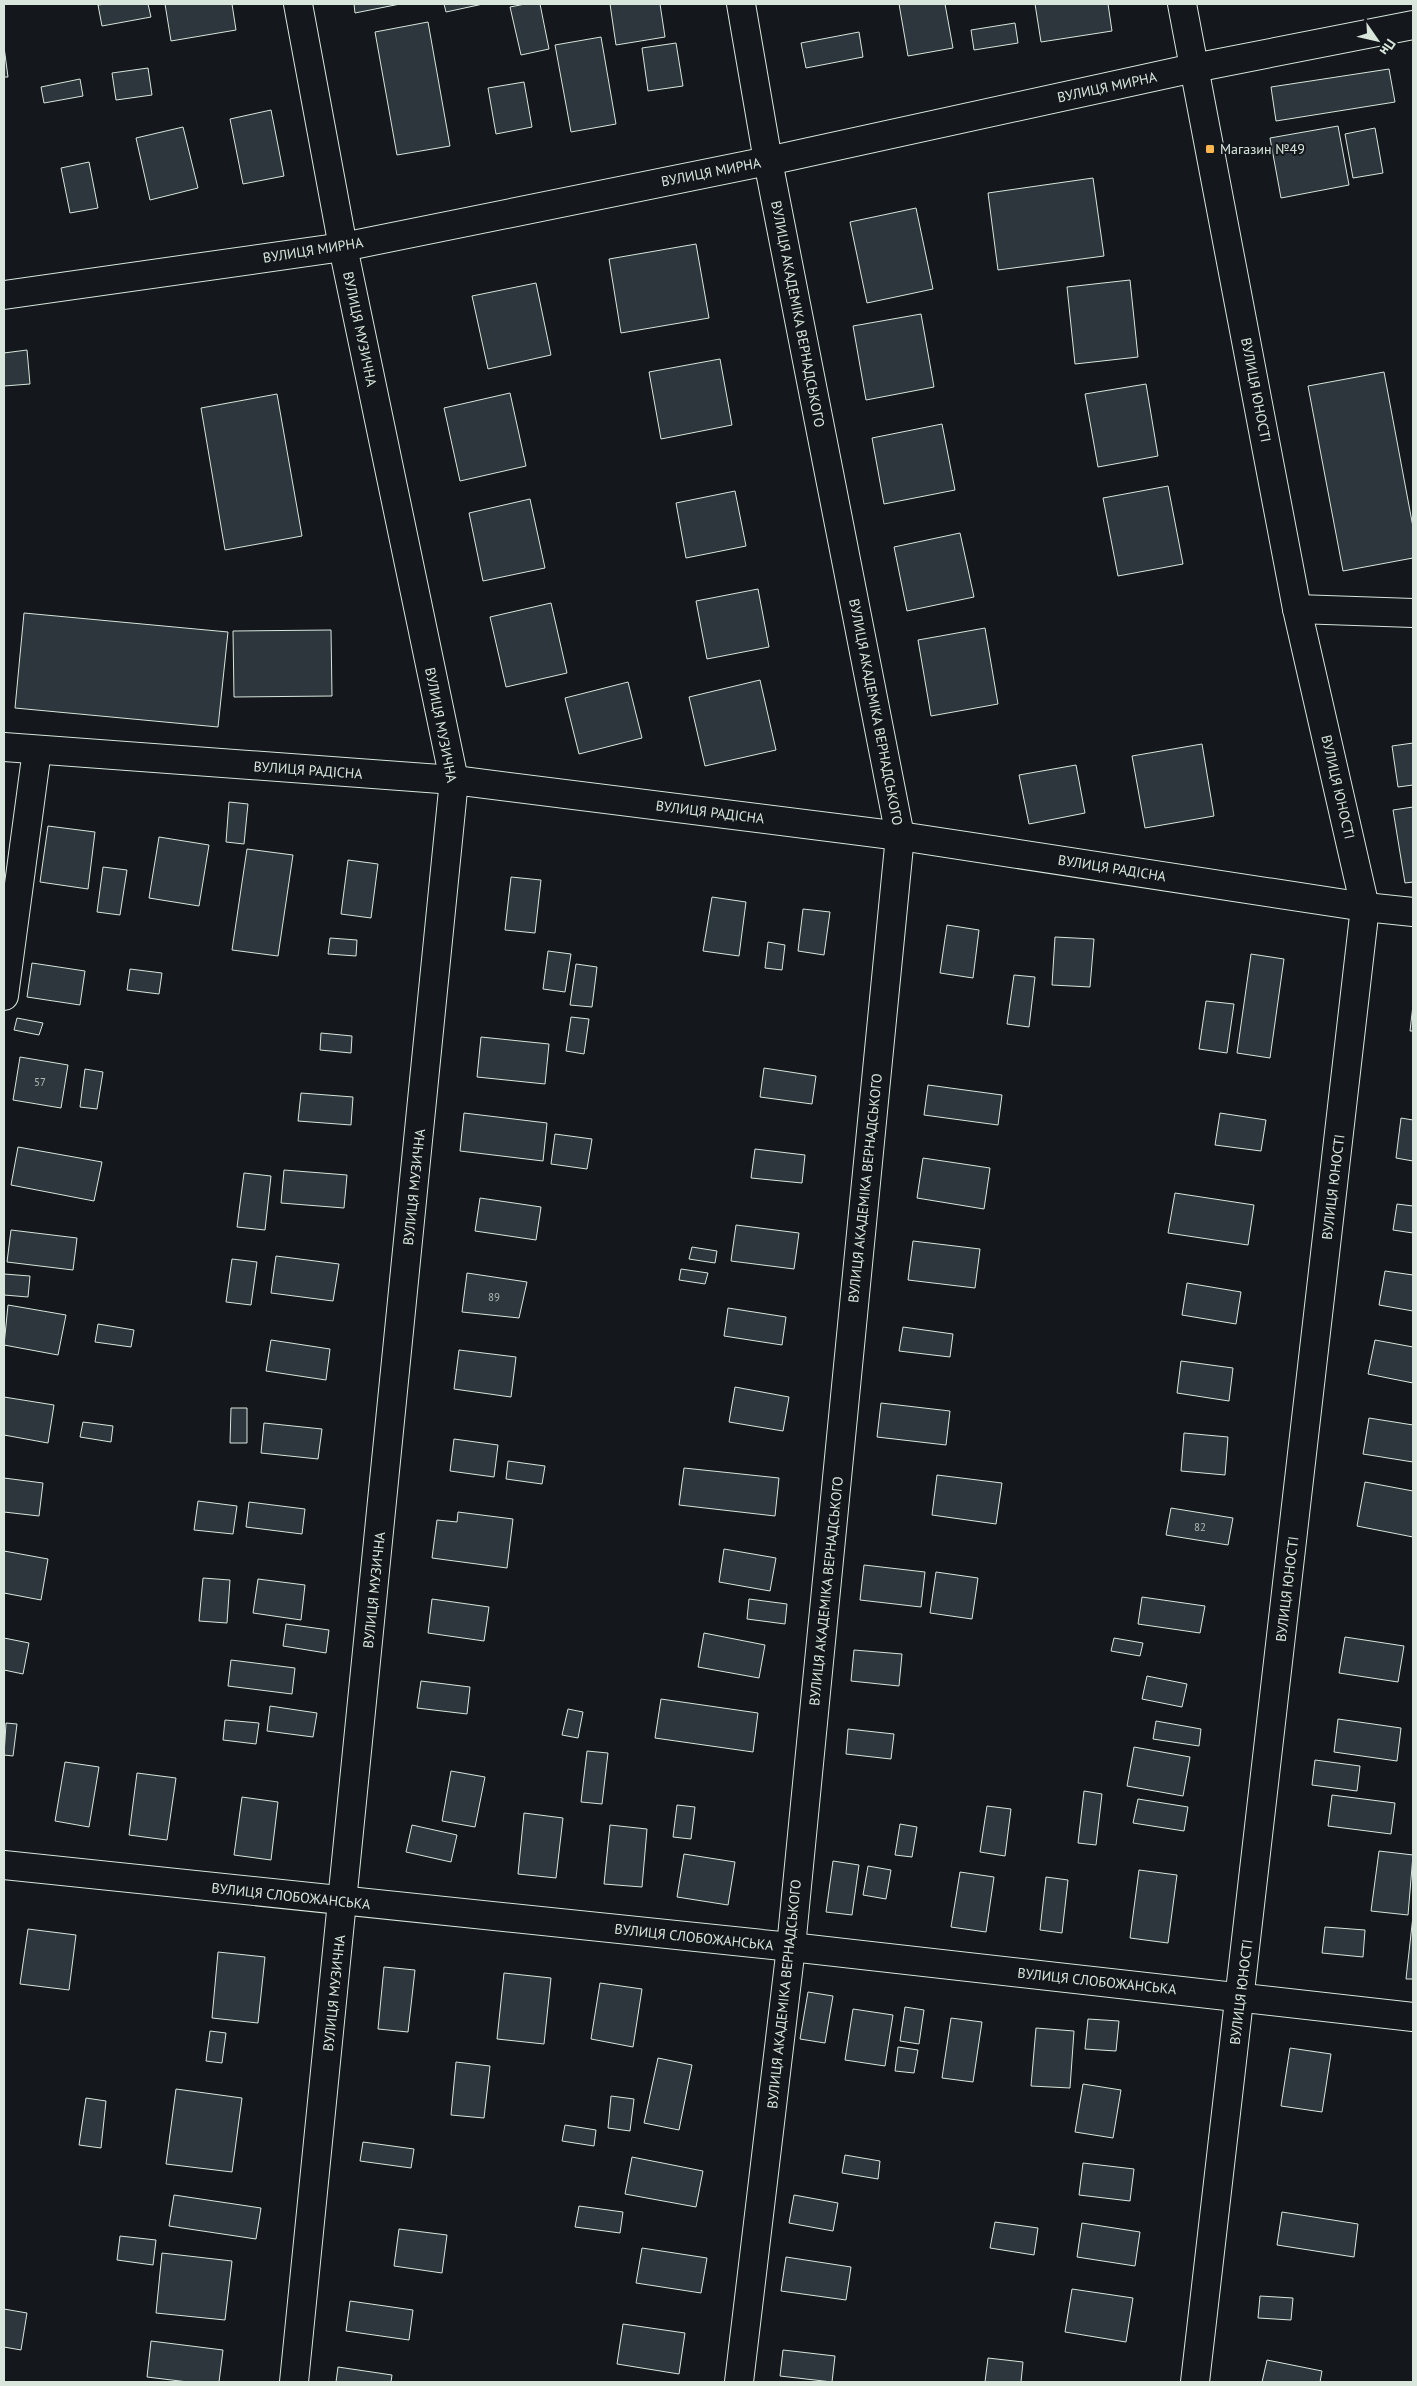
<svg xmlns="http://www.w3.org/2000/svg" width="1417" height="2386" font-family="'PT Sans',sans-serif">
<style>
.building{fill:#2c363c;stroke:#d8e6dc}
.lines{fill:none;stroke-linecap:round;stroke-linejoin:round}
.street-casing{stroke:#d8e6dc;stroke-width:30}
.secondary-casing{stroke:#d8e6dc;stroke-width:30}
.street{stroke:#14181c;stroke-width:28}
.secondary{stroke:#14181c;stroke-width:28}
.poi-dot{fill:#ffb74d;stroke:#14181c;stroke-width:2}
.labels{text-anchor:middle;dominant-baseline:central;stroke-width:4;stroke-linejoin:round;paint-order:stroke}
.number-label{font-size:11px;fill:#adbab4}
.street-label{font-size:14px;fill:#d8e6dc;stroke:#14181c}
.poi-label{font-size:14px;fill:#d8e6dc;stroke:#14181c;text-anchor:start}
</style>
<rect width="100%" height="100%" fill="#14181c"/>
<g class="building">
<polygon points="106,4 148,4 151,17 102,26 98,5"/>
<polygon points="165,4 232,4 236,30 171,41"/>
<polygon points="354,4 400,4 355,13"/>
<polygon points="444,4 483,4 446,12"/>
<polygon points="525,4 540,4 549,49 521,55 510,7"/>
<polygon points="610,4 660,4 665,37 616,45"/>
<polygon points="899,4 945,4 953,48 908,56"/>
<polygon points="1035,4 1108,4 1112,31 1041,42"/>
<polygon points="428,22 450,146 397,155 375,32"/>
<polygon points="1015,23 1018,43 974,50 971,30"/>
<polygon points="859,32 863,57 806,68 801,43"/>
<polygon points="601,37 616,124 571,132 555,45"/>
<polygon points="676,43 683,86 648,91 642,48"/>
<polygon points="4,47 8,77 4,77"/>
<polygon points="148,68 152,95 116,100 112,73"/>
<polygon points="1389,69 1395,102 1276,121 1271,87"/>
<polygon points="80,79 83,96 44,103 41,87"/>
<polygon points="524,82 532,127 496,134 488,88"/>
<polygon points="271,110 284,176 243,184 230,119"/>
<polygon points="1338,126 1349,185 1281,198 1270,138"/>
<polygon points="183,127 198,188 150,200 136,138"/>
<polygon points="1375,128 1383,173 1353,178 1345,134"/>
<polygon points="89,162 98,208 70,213 61,168"/>
<polygon points="1093,178 1104,256 998,270 988,193"/>
<polygon points="916,208 933,289 867,303 850,222"/>
<polygon points="696,244 709,318 621,333 609,259"/>
<polygon points="1130,280 1138,357 1075,364 1067,287"/>
<polygon points="536,283 551,355 488,369 472,296"/>
<polygon points="921,314 934,387 866,400 853,326"/>
<polygon points="27,350 30,384 4,386 4,353"/>
<polygon points="720,359 732,425 661,439 649,372"/>
<polygon points="1384,372 1413,527 1413,558 1343,571 1308,386"/>
<polygon points="1146,384 1158,456 1098,467 1085,394"/>
<polygon points="510,393 526,466 460,481 444,408"/>
<polygon points="277,394 302,536 225,550 201,408"/>
<polygon points="942,424 955,490 884,504 872,438"/>
<polygon points="1168,486 1183,564 1118,576 1103,498"/>
<polygon points="735,491 746,546 686,558 676,503"/>
<polygon points="530,499 545,568 483,581 469,513"/>
<polygon points="960,533 974,597 907,611 894,547"/>
<polygon points="758,589 769,647 707,659 696,601"/>
<polygon points="551,603 567,673 506,687 490,617"/>
<polygon points="24,613 228,632 218,727 15,708"/>
<polygon points="985,628 998,704 931,716 918,640"/>
<polygon points="331,630 332,696 234,697 233,631"/>
<polygon points="760,680 776,750 705,766 689,697"/>
<polygon points="628,682 642,738 579,754 565,698"/>
<polygon points="1413,743 1413,785 1398,787 1392,746"/>
<polygon points="1202,744 1214,816 1145,828 1132,756"/>
<polygon points="1076,765 1085,813 1029,824 1019,775"/>
<polygon points="229,802 248,804 244,844 226,842"/>
<polygon points="1413,807 1413,882 1405,883 1393,810"/>
<polygon points="48,826 95,832 88,889 40,882"/>
<polygon points="159,837 209,845 199,906 149,898"/>
<polygon points="247,849 293,855 278,956 232,950"/>
<polygon points="348,860 378,864 371,918 341,914"/>
<polygon points="103,867 127,870 120,915 97,912"/>
<polygon points="511,877 541,880 535,933 505,930"/>
<polygon points="712,897 746,902 739,956 703,951"/>
<polygon points="803,909 830,912 824,955 798,951"/>
<polygon points="947,925 979,930 973,978 940,973"/>
<polygon points="1055,937 1094,939 1090,987 1052,985"/>
<polygon points="330,938 357,940 356,956 328,954"/>
<polygon points="768,942 785,945 782,970 765,968"/>
<polygon points="548,951 571,954 565,992 543,989"/>
<polygon points="1251,954 1284,959 1270,1058 1237,1053"/>
<polygon points="32,963 85,971 80,1005 27,997"/>
<polygon points="576,964 597,967 592,1007 570,1005"/>
<polygon points="130,969 162,973 159,994 127,990"/>
<polygon points="1014,975 1035,977 1029,1027 1007,1024"/>
<polygon points="1206,1001 1234,1004 1227,1053 1199,1049"/>
<polygon points="1413,1005 1413,1031 1410,1031"/>
<polygon points="571,1017 589,1019 584,1054 566,1051"/>
<polygon points="17,1018 43,1023 39,1035 14,1030"/>
<polygon points="321,1033 352,1036 351,1053 320,1050"/>
<polygon points="481,1037 549,1044 545,1084 477,1077"/>
<polygon points="20,1057 68,1065 61,1108 13,1100"/>
<polygon points="764,1068 816,1076 812,1104 760,1097"/>
<polygon points="85,1069 103,1072 97,1109 80,1107"/>
<polygon points="928,1085 1002,1095 998,1125 924,1115"/>
<polygon points="301,1093 353,1097 351,1125 298,1121"/>
<polygon points="464,1113 547,1123 543,1161 460,1151"/>
<polygon points="1220,1113 1266,1120 1261,1151 1215,1145"/>
<polygon points="1401,1118 1413,1120 1413,1161 1396,1158"/>
<polygon points="555,1134 592,1139 587,1169 551,1164"/>
<polygon points="18,1147 102,1162 94,1201 11,1185"/>
<polygon points="755,1149 805,1155 802,1183 751,1178"/>
<polygon points="923,1158 990,1168 984,1209 917,1198"/>
<polygon points="284,1170 347,1175 344,1208 281,1203"/>
<polygon points="244,1173 271,1176 265,1230 237,1227"/>
<polygon points="1175,1193 1254,1205 1248,1245 1168,1233"/>
<polygon points="480,1198 541,1207 536,1240 475,1231"/>
<polygon points="1397,1204 1413,1206 1413,1233 1393,1230"/>
<polygon points="736,1225 799,1233 794,1269 731,1261"/>
<polygon points="11,1230 77,1238 73,1270 7,1262"/>
<polygon points="913,1241 980,1249 975,1288 908,1280"/>
<polygon points="692,1247 717,1251 715,1263 689,1259"/>
<polygon points="276,1256 339,1264 333,1301 271,1293"/>
<polygon points="232,1259 257,1262 251,1305 226,1302"/>
<polygon points="681,1269 708,1273 705,1284 679,1280"/>
<polygon points="1385,1271 1413,1275 1413,1311 1379,1305"/>
<polygon points="467,1273 527,1282 519,1318 462,1312"/>
<polygon points="4,1274 30,1276 28,1297 4,1295"/>
<polygon points="1187,1283 1241,1292 1236,1324 1182,1315"/>
<polygon points="8,1305 66,1315 58,1355 4,1345"/>
<polygon points="728,1308 786,1317 782,1345 724,1336"/>
<polygon points="98,1324 134,1330 131,1347 95,1342"/>
<polygon points="903,1327 953,1334 950,1357 899,1351"/>
<polygon points="271,1340 330,1349 326,1380 266,1371"/>
<polygon points="1375,1340 1413,1347 1413,1383 1368,1374"/>
<polygon points="459,1350 516,1357 511,1397 454,1389"/>
<polygon points="1181,1361 1233,1368 1229,1401 1177,1393"/>
<polygon points="735,1387 789,1397 783,1431 729,1422"/>
<polygon points="4,1397 54,1405 48,1443 4,1435"/>
<polygon points="881,1403 950,1411 946,1445 877,1437"/>
<polygon points="231,1408 247,1408 247,1443 230,1443"/>
<polygon points="1369,1418 1413,1425 1413,1462 1363,1454"/>
<polygon points="83,1422 113,1426 111,1442 80,1437"/>
<polygon points="264,1423 322,1429 318,1459 261,1453"/>
<polygon points="1184,1433 1228,1437 1225,1475 1181,1471"/>
<polygon points="454,1439 498,1445 494,1477 450,1471"/>
<polygon points="508,1461 545,1466 542,1484 506,1479"/>
<polygon points="684,1468 779,1478 775,1516 679,1505"/>
<polygon points="937,1475 1002,1483 996,1524 932,1515"/>
<polygon points="4,1478 43,1483 39,1516 4,1512"/>
<polygon points="1365,1482 1413,1491 1413,1537 1357,1526"/>
<polygon points="198,1501 237,1506 233,1534 194,1530"/>
<polygon points="249,1502 305,1509 302,1534 246,1527"/>
<polygon points="1171,1508 1233,1518 1228,1545 1166,1535"/>
<polygon points="458,1512 513,1519 507,1568 432,1558 437,1520 457,1522"/>
<polygon points="724,1549 776,1558 770,1591 719,1582"/>
<polygon points="4,1551 48,1559 41,1600 4,1593"/>
<polygon points="864,1565 925,1572 921,1607 860,1600"/>
<polygon points="936,1572 978,1578 972,1619 930,1613"/>
<polygon points="203,1578 230,1580 227,1623 199,1621"/>
<polygon points="258,1579 305,1585 301,1620 253,1613"/>
<polygon points="1142,1597 1205,1606 1200,1633 1138,1624"/>
<polygon points="432,1599 489,1607 484,1641 428,1633"/>
<polygon points="749,1599 787,1604 785,1624 747,1619"/>
<polygon points="286,1624 329,1630 326,1653 283,1646"/>
<polygon points="704,1633 765,1645 759,1678 698,1667"/>
<polygon points="1345,1637 1404,1646 1398,1682 1339,1673"/>
<polygon points="4,1638 29,1643 23,1674 4,1670"/>
<polygon points="1114,1638 1143,1643 1140,1656 1111,1651"/>
<polygon points="854,1650 902,1654 899,1686 851,1681"/>
<polygon points="231,1660 295,1668 292,1694 228,1686"/>
<polygon points="1147,1676 1187,1684 1182,1707 1142,1699"/>
<polygon points="421,1681 470,1687 467,1714 417,1708"/>
<polygon points="661,1699 758,1713 753,1752 655,1738"/>
<polygon points="270,1706 317,1713 313,1737 267,1731"/>
<polygon points="568,1709 583,1712 578,1738 562,1735"/>
<polygon points="1338,1719 1401,1728 1397,1761 1334,1752"/>
<polygon points="225,1720 259,1723 256,1744 223,1740"/>
<polygon points="1156,1721 1201,1729 1199,1746 1153,1739"/>
<polygon points="6,1723 17,1724 13,1756 4,1755"/>
<polygon points="848,1729 894,1734 891,1759 846,1754"/>
<polygon points="1134,1747 1190,1757 1183,1796 1127,1786"/>
<polygon points="587,1751 608,1753 602,1804 581,1802"/>
<polygon points="1315,1760 1360,1766 1357,1791 1312,1785"/>
<polygon points="65,1762 99,1767 89,1827 55,1821"/>
<polygon points="451,1771 485,1777 475,1827 442,1821"/>
<polygon points="137,1773 176,1778 167,1840 129,1835"/>
<polygon points="1084,1791 1102,1794 1096,1845 1078,1843"/>
<polygon points="1332,1795 1395,1803 1391,1834 1328,1826"/>
<polygon points="242,1797 278,1802 271,1860 234,1855"/>
<polygon points="1138,1799 1188,1807 1184,1831 1133,1823"/>
<polygon points="677,1805 695,1807 691,1839 673,1837"/>
<polygon points="987,1806 1011,1809 1005,1856 980,1852"/>
<polygon points="524,1813 563,1818 556,1878 518,1874"/>
<polygon points="900,1824 917,1827 912,1857 895,1855"/>
<polygon points="412,1825 457,1835 451,1862 406,1852"/>
<polygon points="610,1825 647,1829 642,1887 604,1884"/>
<polygon points="1379,1851 1413,1855 1408,1915 1371,1911"/>
<polygon points="684,1854 735,1862 728,1905 677,1897"/>
<polygon points="833,1861 859,1865 852,1915 826,1912"/>
<polygon points="868,1866 891,1870 886,1899 863,1895"/>
<polygon points="1139,1870 1177,1875 1168,1943 1130,1938"/>
<polygon points="960,1872 994,1877 986,1932 951,1927"/>
<polygon points="1046,1877 1068,1880 1062,1933 1040,1930"/>
<polygon points="1413,1916 1413,1979 1406,1979"/>
<polygon points="1325,1927 1365,1930 1363,1957 1322,1953"/>
<polygon points="28,1929 76,1935 69,1990 20,1984"/>
<polygon points="218,1952 265,1957 258,2023 212,2018"/>
<polygon points="384,1967 415,1970 408,2032 378,2029"/>
<polygon points="504,1973 551,1978 544,2044 497,2039"/>
<polygon points="600,1983 642,1989 633,2047 591,2039"/>
<polygon points="808,1992 833,1996 825,2043 800,2039"/>
<polygon points="905,2007 924,2010 919,2044 900,2041"/>
<polygon points="853,2009 893,2015 885,2066 845,2060"/>
<polygon points="951,2018 982,2022 973,2082 942,2078"/>
<polygon points="1088,2019 1119,2021 1116,2051 1085,2049"/>
<polygon points="1036,2028 1074,2031 1070,2088 1031,2086"/>
<polygon points="210,2031 226,2033 222,2063 206,2061"/>
<polygon points="898,2047 918,2050 914,2073 895,2071"/>
<polygon points="1290,2048 1331,2054 1322,2112 1281,2106"/>
<polygon points="658,2058 692,2065 679,2130 644,2123"/>
<polygon points="456,2062 490,2066 484,2118 451,2115"/>
<polygon points="1083,2084 1121,2090 1113,2138 1075,2132"/>
<polygon points="176,2089 242,2098 232,2172 166,2164"/>
<polygon points="611,2096 634,2099 630,2131 608,2128"/>
<polygon points="86,2098 106,2101 101,2148 79,2145"/>
<polygon points="565,2125 596,2130 594,2146 562,2141"/>
<polygon points="363,2142 414,2149 411,2168 360,2161"/>
<polygon points="845,2155 880,2161 878,2179 842,2173"/>
<polygon points="632,2157 703,2171 696,2207 625,2194"/>
<polygon points="1083,2163 1134,2169 1130,2201 1079,2195"/>
<polygon points="174,2195 261,2208 256,2239 169,2226"/>
<polygon points="794,2195 838,2203 833,2231 789,2223"/>
<polygon points="579,2206 623,2212 620,2233 575,2227"/>
<polygon points="1282,2212 1358,2224 1354,2257 1277,2245"/>
<polygon points="995,2222 1038,2228 1034,2255 990,2248"/>
<polygon points="1082,2223 1140,2232 1135,2266 1077,2257"/>
<polygon points="399,2229 447,2235 442,2273 394,2266"/>
<polygon points="120,2236 156,2240 153,2265 117,2260"/>
<polygon points="642,2248 707,2258 701,2293 636,2283"/>
<polygon points="162,2253 232,2261 225,2320 156,2313"/>
<polygon points="786,2257 851,2267 846,2300 781,2291"/>
<polygon points="1072,2289 1133,2298 1126,2342 1065,2332"/>
<polygon points="1260,2296 1293,2298 1291,2320 1258,2318"/>
<polygon points="350,2301 413,2310 409,2340 346,2331"/>
<polygon points="4,2309 27,2313 21,2350 4,2347"/>
<polygon points="623,2324 685,2333 679,2374 617,2364"/>
<polygon points="151,2341 223,2350 219,2382 188,2382 147,2377"/>
<polygon points="783,2350 835,2356 832,2382 780,2376"/>
<polygon points="988,2358 1023,2362 1021,2382 985,2382"/>
<polygon points="1267,2360 1322,2371 1320,2382 1262,2382"/>
<polygon points="338,2367 392,2375 391,2382 336,2382"/>
</g>
<g class="lines">
<g class="street-casing">
<g id="street">
<polyline points="4,295 343,247 768,161 1194,68 1413,25"/>
<polyline points="1297,609 1413,613"/>
<polyline points="4,747 454,780 900,836 1365,907 1413,912"/>
<polyline points="4,996 37,750"/>
<polyline points="4,1865 791,1947 1413,2017"/>
<polyline points="294,2382 454,780 343,247 298,4"/>
<polyline points="739,2382 791,1947 900,836 768,161 741,4"/>
</g>
</g>
<g class="secondary-casing">
<polyline id="secondary" points="1182,4 1297,609 1365,907 1195,2382"/>
</g>
<use href="#street" class="street"/>
<use href="#secondary" class="secondary"/>
</g>
<rect class="poi-dot" x="1205" y="144" width="10" height="10" rx="2.5"/>
<g class="labels">
<g class="number-label">
<text x="40" y="1082">57</text>
<text x="494" y="1297">89</text>
<text x="1200" y="1527">82</text>
</g>
<g class="street-label">
<text transform="translate(1107 87) rotate(-12)">ВУЛИЦЯ МИРНА</text>
<text transform="translate(711 172) rotate(-11)">ВУЛИЦЯ МИРНА</text>
<text transform="translate(313 250) rotate(-9)">ВУЛИЦЯ МИРНА</text>
<text transform="translate(798 314) rotate(79)">ВУЛИЦЯ АКАДЕМІКА ВЕРНАДСЬКОГО</text>
<text transform="translate(360 329) rotate(78)">ВУЛИЦЯ МУЗИЧНА</text>
<text transform="translate(1256 390) rotate(79)">ВУЛИЦЯ ЮНОСТІ</text>
<text transform="translate(876 712) rotate(79)">ВУЛИЦЯ АКАДЕМІКА ВЕРНАДСЬКОГО</text>
<text transform="translate(441 725) rotate(79)">ВУЛИЦЯ МУЗИЧНА</text>
<text transform="translate(308 770) rotate(4)">ВУЛИЦЯ РАДІСНА</text>
<text transform="translate(1338 787) rotate(77)">ВУЛИЦЯ ЮНОСТІ</text>
<text transform="translate(710 812) rotate(7)">ВУЛИЦЯ РАДІСНА</text>
<text transform="translate(1112 868) rotate(9)">ВУЛИЦЯ РАДІСНА</text>
<text transform="translate(414 1187) rotate(-84)">ВУЛИЦЯ МУЗИЧНА</text>
<text transform="translate(1333 1187) rotate(-83)">ВУЛИЦЯ ЮНОСТІ</text>
<text transform="translate(865 1188) rotate(-84)">ВУЛИЦЯ АКАДЕМІКА ВЕРНАДСЬКОГО</text>
<text transform="translate(1287 1589) rotate(-83)">ВУЛИЦЯ ЮНОСТІ</text>
<text transform="translate(374 1590) rotate(-84)">ВУЛИЦЯ МУЗИЧНА</text>
<text transform="translate(826 1591) rotate(-84)">ВУЛИЦЯ АКАДЕМІКА ВЕРНАДСЬКОГО</text>
<text transform="translate(291 1896) rotate(6)">ВУЛИЦЯ СЛОБОЖАНСЬКА</text>
<text transform="translate(694 1937) rotate(6)">ВУЛИЦЯ СЛОБОЖАНСЬКА</text>
<text transform="translate(1097 1981) rotate(6)">ВУЛИЦЯ СЛОБОЖАНСЬКА</text>
<text transform="translate(1241 1992) rotate(-83)">ВУЛИЦЯ ЮНОСТІ</text>
<text transform="translate(334 1993) rotate(-84)">ВУЛИЦЯ МУЗИЧНА</text>
<text transform="translate(784 1994) rotate(-84)">ВУЛИЦЯ АКАДЕМІКА ВЕРНАДСЬКОГО</text>
</g>
<g class="poi-label">
<text x="1220" y="149">Магазин №49</text>
</g>
</g>
<rect width="1417" height="2386" fill="none" stroke="#d8e6dc" stroke-width="10"/>
<g transform="translate(1377 40) rotate(124)" stroke="#14181c" stroke-width="4" paint-order="stroke">
<path d="M0-4L9 19L0 12L-9 19Z" fill="#d8e6dc"/>
<text y="-8" font-size="14" font-weight="bold" text-anchor="middle" fill="#d8e6dc">Пн</text>
</g>
</svg>
